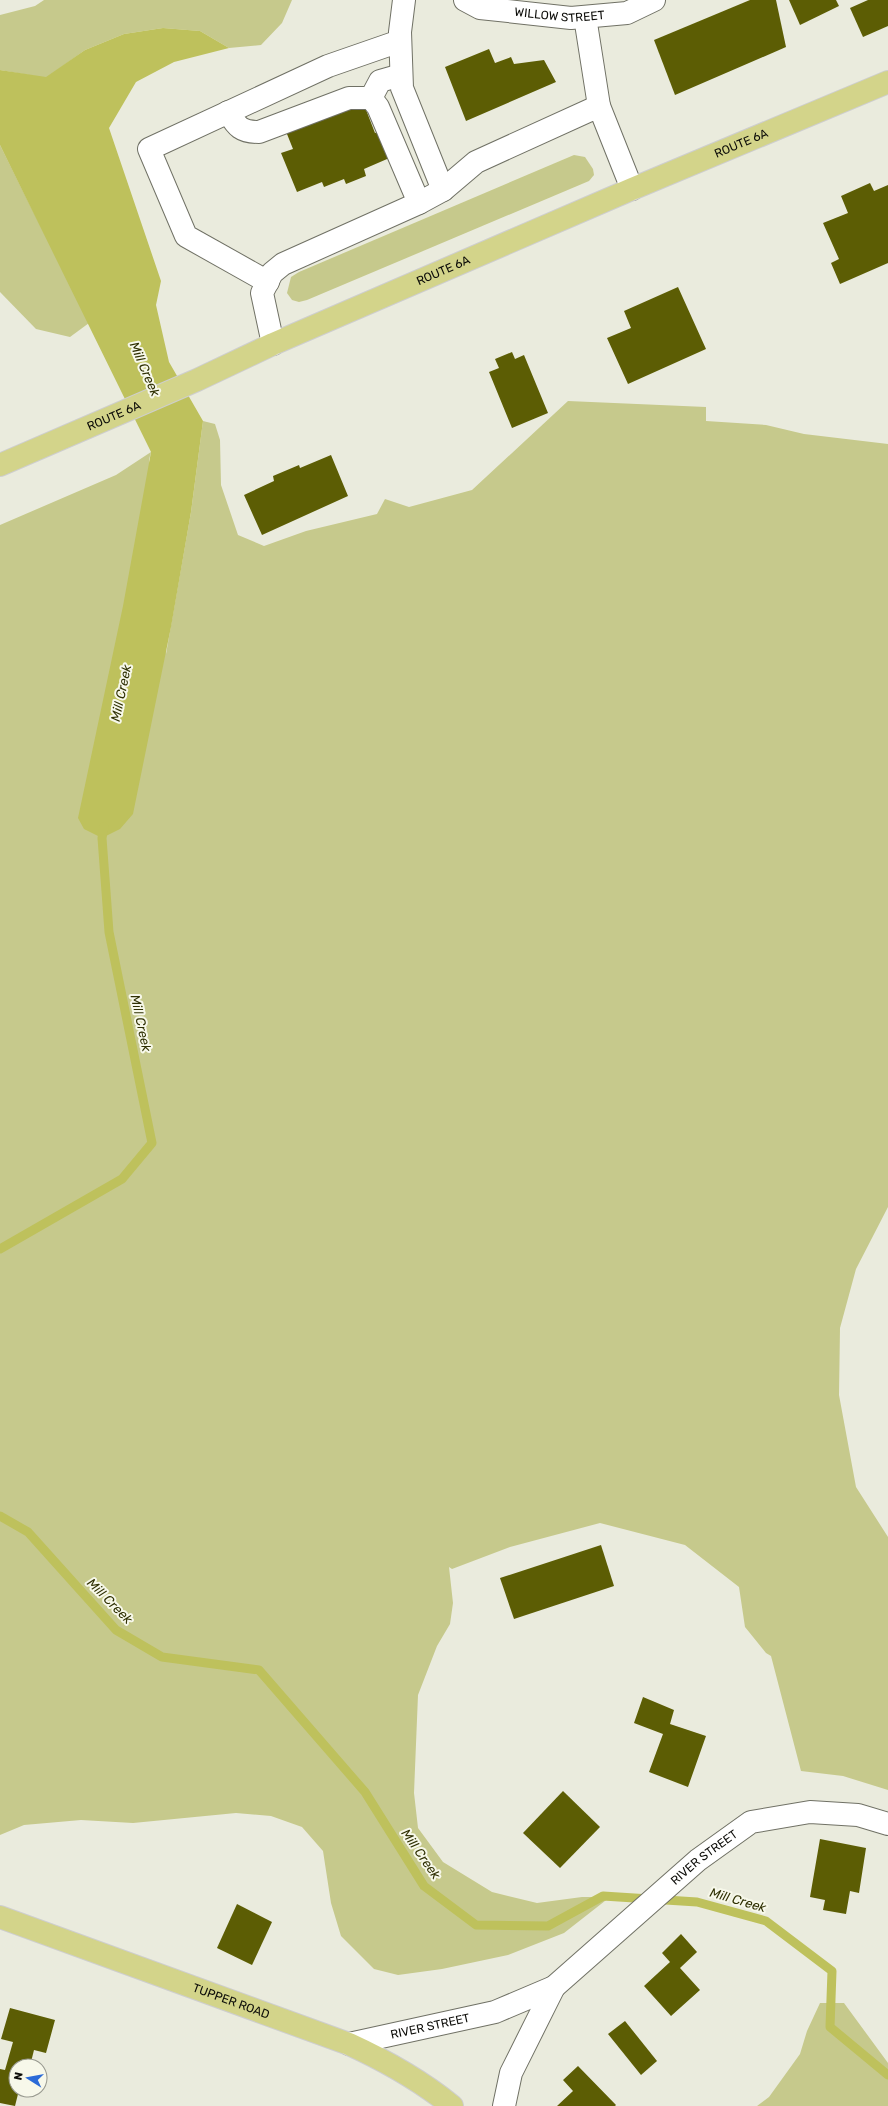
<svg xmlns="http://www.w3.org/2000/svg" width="888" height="2106" font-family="Rubik,sans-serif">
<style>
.green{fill:#c6c98c}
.water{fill:#bec15c}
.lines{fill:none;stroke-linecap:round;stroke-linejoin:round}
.stream{stroke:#bec15c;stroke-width:9}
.building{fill:#5c5d04}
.minor-casing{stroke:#707165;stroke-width:24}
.major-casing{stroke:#cecece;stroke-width:24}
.minor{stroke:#fff;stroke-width:22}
.major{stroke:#d3d48a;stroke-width:22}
.labels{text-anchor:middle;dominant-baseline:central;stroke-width:4;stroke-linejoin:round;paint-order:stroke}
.street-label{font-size:12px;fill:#0c0c08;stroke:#f7f8ea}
.water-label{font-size:13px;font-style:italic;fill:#2f3003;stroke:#f7f8ea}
</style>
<rect width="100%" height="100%" fill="#eaebdd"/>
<g class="green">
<polygon points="44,0 292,0 282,23 261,45 229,48 200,31 163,28 124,34 85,50 46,78 0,70 0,15 35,6"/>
<polygon points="0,145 89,323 70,337 36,329 0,292"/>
<polygon points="574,155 585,157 593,169 594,175 589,181 307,300 299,302 292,300 287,293 291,277 299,272"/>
<polygon points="568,401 706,407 706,421 766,425 804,434 888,444 888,1207 856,1269 840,1328 839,1395 856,1487 888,1537 888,1790 843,1776 801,1771 771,1656 766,1653 745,1627 739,1587 685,1545 600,1523 510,1547 452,1569 449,1567 453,1603 450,1624 437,1646 418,1695 414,1793 418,1828 443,1862 492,1892 537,1903 582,1897 610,1897 564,1933 508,1955 442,1969 398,1975 374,1969 341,1936 331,1903 323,1851 302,1827 271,1816 236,1813 133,1823 81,1820 24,1825 0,1835 0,525 116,475 151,452 149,460 166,654 191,512 203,421 215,424 220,440 221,485 238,535 264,546 306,531 377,514 385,499 409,507 472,490"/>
<polygon points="820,2003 844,2003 888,2063 888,2106 757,2106 769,2097 800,2054 807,2031"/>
</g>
<polygon class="water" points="163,28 200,31 229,48 174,62 136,82 109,128 161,281 156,305 169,362 203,421 191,512 171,627 133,814 120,829 102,838 84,829 78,818 123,606 151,452 0,145 0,70 46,77 85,50 124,34"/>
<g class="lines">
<g class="stream">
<polyline points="0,1249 122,1179 152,1143 109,932 102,838 104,827"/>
<polyline points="0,1516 28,1532 116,1630 162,1657 259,1670 365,1792 424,1886 476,1925 548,1926 603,1896 697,1902 766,1921 832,1971 830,2027 888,2075"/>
</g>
</g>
<g class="building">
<polygon points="750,0 776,0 786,47 675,95 654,40"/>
<polygon points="789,0 836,0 839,6 800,25"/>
<polygon points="868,0 888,0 888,26 863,37 850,8"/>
<polygon points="489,49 495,63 511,57 514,64 544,60 556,82 466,121 445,67"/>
<polygon points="363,102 375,133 384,130 394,156 364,169 366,176 346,184 344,179 324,187 322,182 297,192 281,153 293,149 285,129"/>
<polygon points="870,183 874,191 888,185 888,263 840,284 831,263 839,259 823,223 848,213 841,196"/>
<polygon points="678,287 706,349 628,384 607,338 631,328 624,311"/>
<polygon points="512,352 515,359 524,355 548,413 512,428 489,372 499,368 495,359"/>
<polygon points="331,455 348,496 262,535 244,495 274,481 273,476 299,465 300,468"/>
<polygon points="601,1545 614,1586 514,1619 500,1578"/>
<polygon points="643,1697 674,1710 670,1724 706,1736 688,1787 649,1772 663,1734 634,1723"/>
<polygon points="563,1791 600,1827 560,1868 523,1833"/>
<polygon points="820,1839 866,1848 859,1893 850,1891 846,1914 823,1910 825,1900 810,1897"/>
<polygon points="237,1904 272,1922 252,1965 217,1948"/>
<polygon points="681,1934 697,1952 680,1968 700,1990 671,2016 644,1986 670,1962 662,1953"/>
<polygon points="10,2008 55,2020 46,2053 34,2050 30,2066 16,2066 16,2090 19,2090 15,2106 0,2103 0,2069 5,2070 13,2042 1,2039"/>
<polygon points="625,2021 657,2061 641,2075 608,2034"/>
<polygon points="578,2066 616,2105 615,2106 557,2106 573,2091 563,2080"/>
</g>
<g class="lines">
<g class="minor-casing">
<g id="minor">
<polyline points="404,0 400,32 402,88 443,190"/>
<path id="s1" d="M465 0 480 8 571 18 627 13 654 0"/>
<polyline points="585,17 599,106"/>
<polyline points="371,98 380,81 401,75"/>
<path d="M228 112C237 127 241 132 259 132L349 98H371L378 107 419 203"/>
<polyline points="268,282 186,236 149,149 328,66 400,41"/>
<polyline points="273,344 262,293 272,273 283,264 419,203 443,190 476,162 599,106 632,189"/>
<path id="s2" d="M349 2044 495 2012 554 1987 698 1860 751 1822 810 1812 858 1815 888 1824"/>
<polyline points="504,2106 511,2073 554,1987"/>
</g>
</g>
<g class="major-casing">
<g id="major">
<path id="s3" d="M0 465 197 380 273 344 632 189 888 82"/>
<path id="s4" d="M0 1917 349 2044C386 2061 420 2080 452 2106"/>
</g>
</g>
<use href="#minor" class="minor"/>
<use href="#major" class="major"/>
</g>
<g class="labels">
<g class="street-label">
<text stroke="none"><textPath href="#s1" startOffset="97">WILLOW STREET</textPath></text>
<text stroke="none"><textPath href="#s3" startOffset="808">ROUTE 6A</textPath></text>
<text stroke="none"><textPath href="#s3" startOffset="484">ROUTE 6A</textPath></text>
<text stroke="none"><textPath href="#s3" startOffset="124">ROUTE 6A</textPath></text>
<text stroke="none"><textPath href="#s2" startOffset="412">RIVER STREET</textPath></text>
<text stroke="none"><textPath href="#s4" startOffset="246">TUPPER ROAD</textPath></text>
<text stroke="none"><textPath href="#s2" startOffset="83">RIVER STREET</textPath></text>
</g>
<g class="water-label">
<text transform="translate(145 369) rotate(67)">Mill Creek</text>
<text transform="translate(121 693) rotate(-78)">Mill Creek</text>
<text transform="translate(141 1023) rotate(78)">Mill Creek</text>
<text transform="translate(110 1601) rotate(45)">Mill Creek</text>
<text transform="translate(421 1854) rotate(55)">Mill Creek</text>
<text transform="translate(738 1900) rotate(16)">Mill Creek</text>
</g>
</g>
<g transform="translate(28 2078) rotate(281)"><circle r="19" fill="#f7f8ea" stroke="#999a90"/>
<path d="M0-3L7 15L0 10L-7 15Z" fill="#2b6ad7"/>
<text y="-6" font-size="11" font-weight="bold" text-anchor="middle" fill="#0c0c08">N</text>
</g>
</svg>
